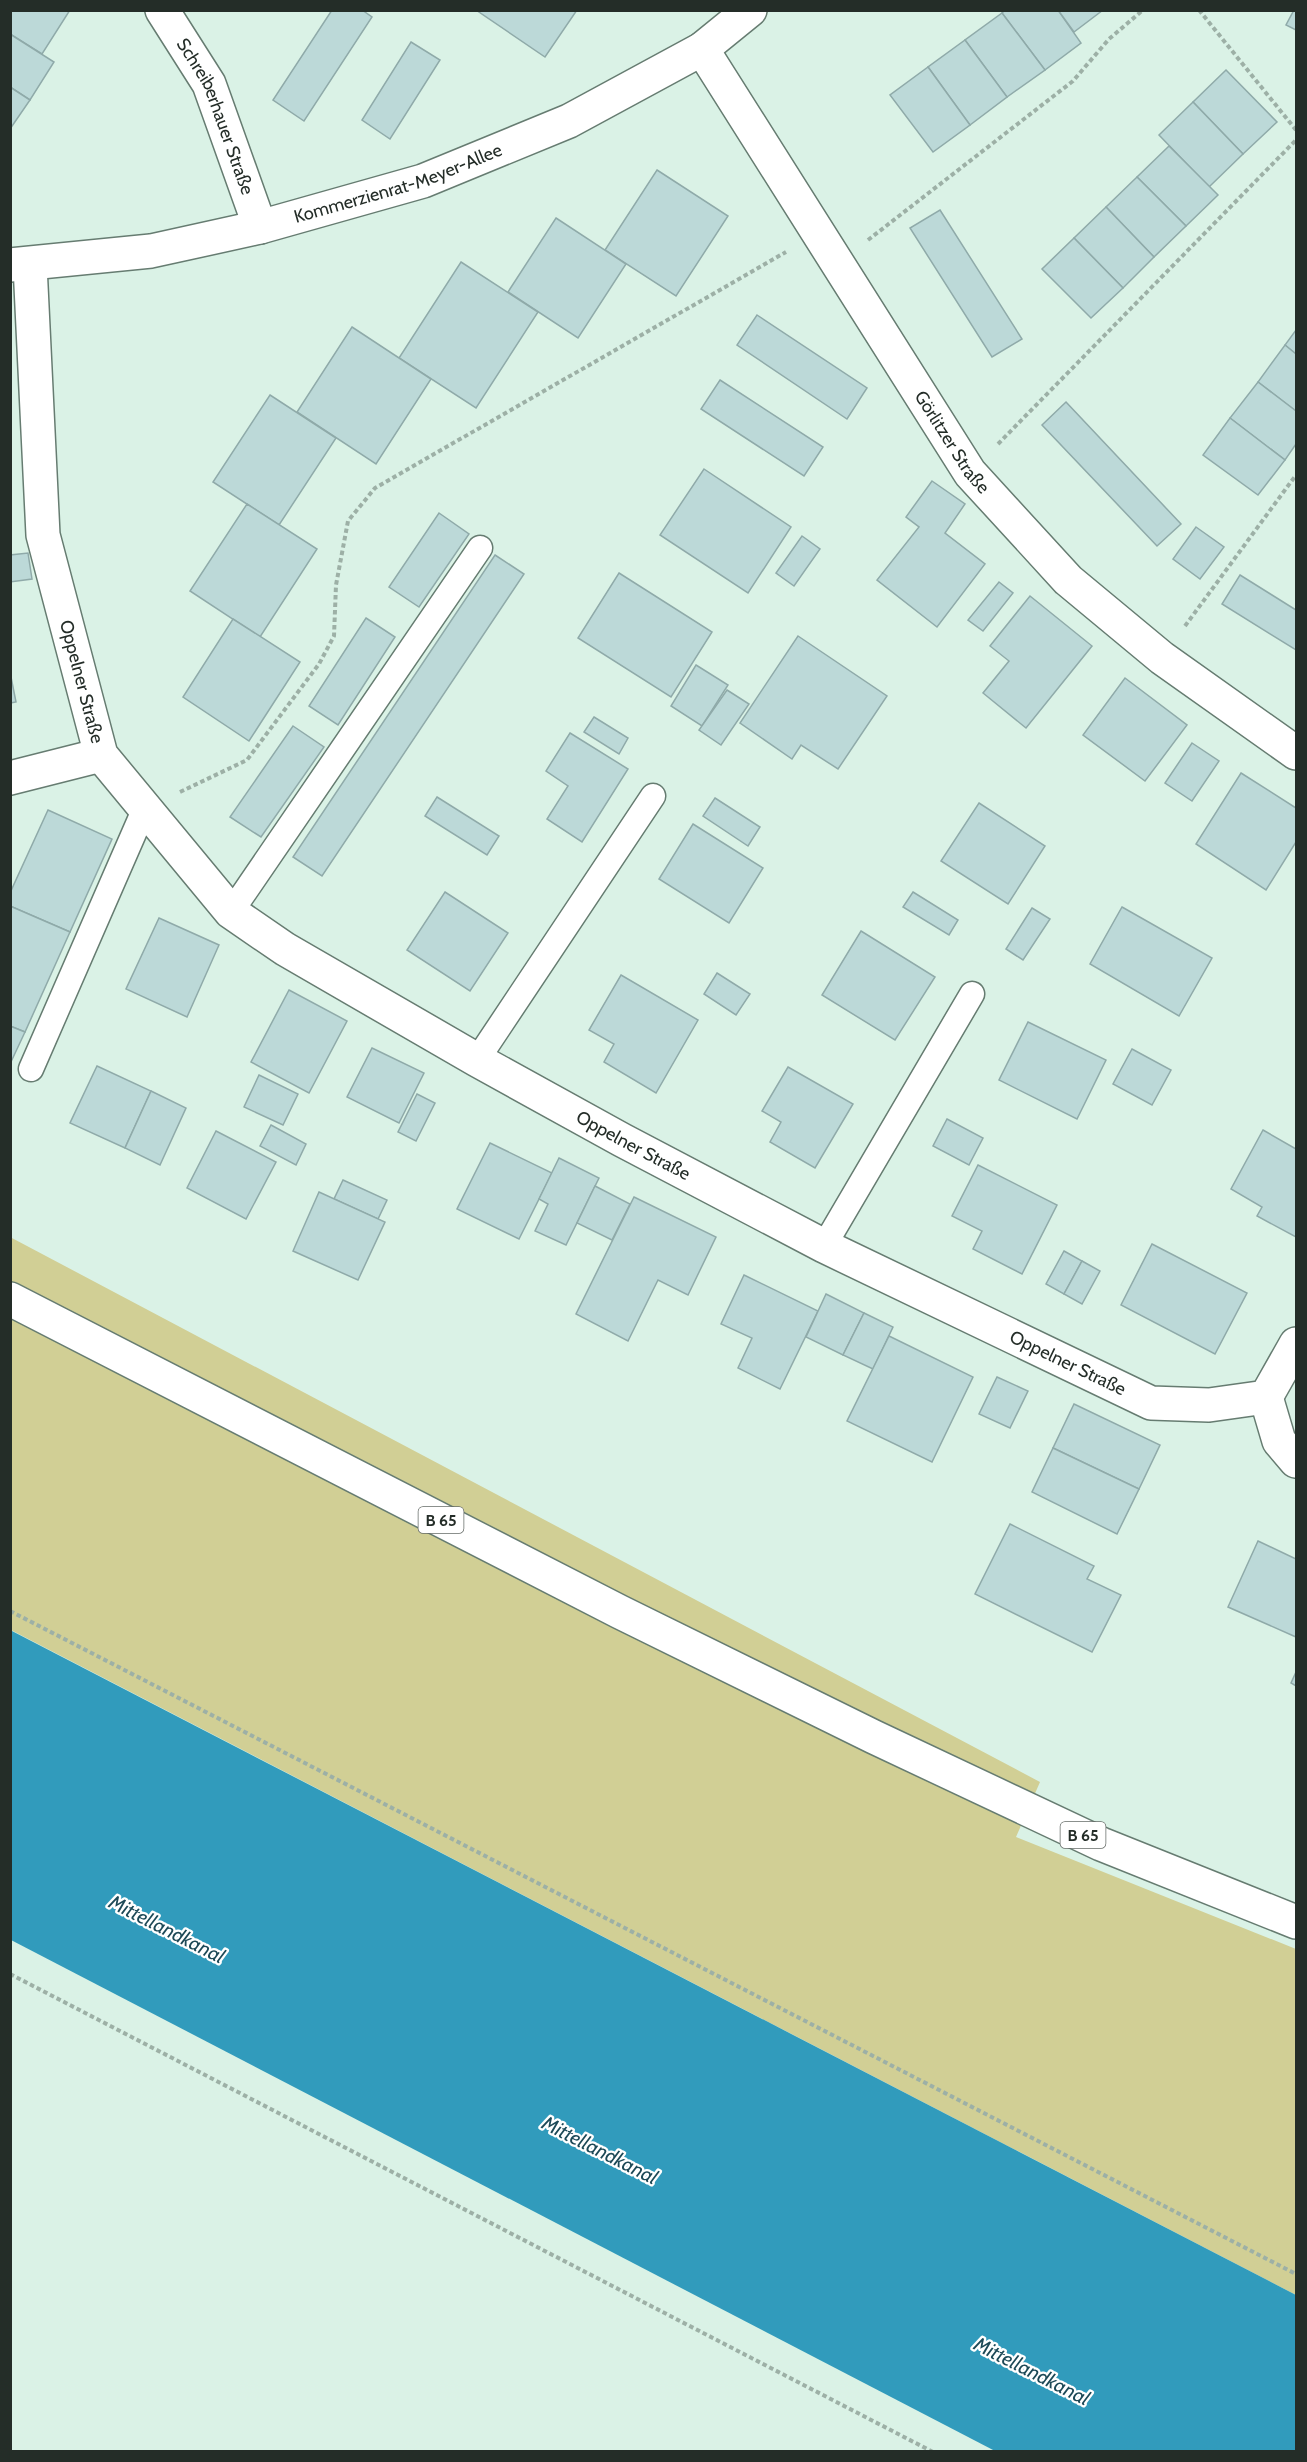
<svg xmlns="http://www.w3.org/2000/svg" width="1307" height="2462" font-family="Cabin,sans-serif">
<style>
.green{fill:#d1cf95}
.water{fill:#319bbc}
.building{fill:#bcd9d8;stroke:#8faaa9;stroke-width:1.5}
.lines{fill:none;stroke-linecap:round;stroke-linejoin:round}
.lane-casing{stroke:#667c71;stroke-width:27}
.street-casing{stroke:#667c71;stroke-width:36}
.primary-casing{stroke:#667c71;stroke-width:36}
.path{stroke:#9db0a6;stroke-width:4;stroke-dasharray:4.5 3;stroke-linecap:butt}
.lane{stroke:#fff;stroke-width:24}
.street{stroke:#fff;stroke-width:33}
.primary{stroke:#fff;stroke-width:33}
.labels{text-anchor:middle;dominant-baseline:central;stroke-width:4.5;stroke-linejoin:round;paint-order:stroke}
.shield{fill:#fff;stroke:#666c68;stroke-width:1.5}
.shield-label{font-size:16px;font-weight:bold;fill:#242d28}
.street-label{font-size:18px;fill:#242d28;stroke:#fff}
.water-label{font-size:20px;font-style:italic;fill:#1d4957;stroke:#fff}
</style>
<rect width="100%" height="100%" fill="#daf2e6"/>
<polygon class="green" points="10,1237 1040,1782 1016,1837 1296,1949 1296,2295 11,1630"/>
<polygon class="water" points="10,1630 1296,2295 1296,2451 995,2451 11,1940"/>
<g class="building">
<polygon points="10,10 70,10 42,54 10,34"/>
<polygon points="332,10 362,10 372,17 304,121 273,100"/>
<polygon points="476,10 577,10 545,57"/>
<polygon points="1005,10 1058,10 1081,43 1045,70 1002,13"/>
<polygon points="1058,10 1103,10 1074,32"/>
<polygon points="1294,10 1296,10 1296,30 1286,25"/>
<polygon points="1002,13 1045,70 1007,97 965,40"/>
<polygon points="10,34 54,62 30,100 10,87"/>
<polygon points="965,40 1007,97 970,125 928,67"/>
<polygon points="411,42 440,60 390,139 362,120"/>
<polygon points="928,67 970,125 933,152 890,95"/>
<polygon points="1226,70 1277,122 1243,154 1193,102"/>
<polygon points="10,87 30,100 10,129"/>
<polygon points="1193,102 1243,154 1209,187 1159,135"/>
<polygon points="1169,146 1218,195 1186,226 1137,177"/>
<polygon points="657,170 728,216 676,296 605,250"/>
<polygon points="1137,177 1186,226 1154,257 1106,207"/>
<polygon points="1106,207 1154,257 1123,288 1074,238"/>
<polygon points="940,210 1022,339 992,357 910,228"/>
<polygon points="556,218 626,264 578,338 508,292"/>
<polygon points="1074,238 1123,288 1091,318 1042,269"/>
<polygon points="461,262 538,312 476,408 399,358"/>
<polygon points="757,315 867,388 847,419 737,345"/>
<polygon points="352,327 431,379 376,464 297,412"/>
<polygon points="1296,330 1296,354 1285,345"/>
<polygon points="1285,345 1296,354 1296,411 1258,382"/>
<polygon points="720,380 823,447 804,476 701,409"/>
<polygon points="1258,382 1296,411 1296,444 1285,460 1230,418"/>
<polygon points="270,395 336,438 279,525 213,482"/>
<polygon points="1066,402 1181,524 1157,546 1042,425"/>
<polygon points="1230,418 1285,460 1258,495 1203,455"/>
<polygon points="704,469 791,527 748,593 660,535"/>
<polygon points="932,481 965,504 945,533 985,564 937,627 877,580 919,527 906,517"/>
<polygon points="247,504 317,549 260,637 190,591"/>
<polygon points="439,513 469,534 419,607 389,587"/>
<polygon points="1196,527 1224,547 1200,579 1173,559"/>
<polygon points="802,536 820,549 794,586 776,573"/>
<polygon points="28,553 32,579 10,582 10,555"/>
<polygon points="495,555 524,574 322,876 293,857"/>
<polygon points="619,573 712,632 671,697 578,638"/>
<polygon points="1240,575 1296,610 1296,650 1222,604"/>
<polygon points="999,582 1013,593 983,631 968,620"/>
<polygon points="1030,596 1092,646 1026,728 983,693 1009,661 990,646"/>
<polygon points="366,618 395,637 338,725 309,706"/>
<polygon points="233,619 300,662 249,741 183,697"/>
<polygon points="798,636 887,696 838,769 801,745 792,759 740,723"/>
<polygon points="696,665 728,685 702,726 671,706"/>
<polygon points="10,672 16,702 10,703"/>
<polygon points="1125,678 1187,725 1145,781 1083,735"/>
<polygon points="727,690 749,704 721,745 699,730"/>
<polygon points="594,717 628,738 619,754 584,732"/>
<polygon points="293,726 324,747 261,837 230,817"/>
<polygon points="570,733 628,769 582,842 547,819 568,786 546,771"/>
<polygon points="1192,743 1219,761 1192,801 1165,783"/>
<polygon points="1241,773 1296,808 1296,842 1266,890 1196,844"/>
<polygon points="437,797 499,836 487,855 425,816"/>
<polygon points="715,798 760,827 748,846 703,816"/>
<polygon points="979,803 1045,846 1008,904 941,861"/>
<polygon points="48,810 112,839 70,932 10,906 10,893"/>
<polygon points="693,824 763,868 729,923 659,879"/>
<polygon points="445,892 508,933 470,991 407,950"/>
<polygon points="913,892 958,920 949,935 903,907"/>
<polygon points="10,906 70,932 25,1032 10,1026"/>
<polygon points="1122,907 1212,958 1179,1016 1090,964"/>
<polygon points="1032,908 1050,919 1023,960 1006,949"/>
<polygon points="159,918 219,945 187,1017 126,989"/>
<polygon points="861,931 935,977 895,1040 822,995"/>
<polygon points="717,973 750,994 736,1015 704,994"/>
<polygon points="621,975 698,1020 656,1093 604,1062 614,1044 589,1030"/>
<polygon points="289,990 347,1021 309,1093 251,1062"/>
<polygon points="1028,1022 1106,1060 1077,1119 999,1080"/>
<polygon points="10,1026 25,1032 10,1064"/>
<polygon points="372,1048 424,1073 399,1123 347,1097"/>
<polygon points="1132,1049 1171,1070 1152,1105 1113,1084"/>
<polygon points="97,1066 151,1091 125,1148 70,1123"/>
<polygon points="788,1067 853,1104 815,1168 770,1142 781,1122 762,1111"/>
<polygon points="259,1075 298,1094 283,1125 244,1107"/>
<polygon points="151,1091 186,1108 160,1165 125,1148"/>
<polygon points="417,1094 435,1103 416,1141 398,1132"/>
<polygon points="947,1119 983,1138 969,1165 933,1146"/>
<polygon points="271,1125 306,1144 296,1165 260,1146"/>
<polygon points="1263,1130 1296,1149 1296,1237 1257,1216 1262,1207 1231,1189"/>
<polygon points="216,1131 276,1162 246,1219 187,1188"/>
<polygon points="490,1143 552,1173 519,1239 457,1209"/>
<polygon points="559,1158 599,1178 566,1245 535,1231 548,1204 539,1199"/>
<polygon points="978,1165 1057,1205 1022,1274 973,1249 982,1231 952,1216"/>
<polygon points="343,1180 387,1200 378,1219 334,1199"/>
<polygon points="595,1186 630,1204 612,1240 577,1223"/>
<polygon points="319,1192 385,1222 358,1280 293,1251"/>
<polygon points="634,1197 716,1237 688,1295 658,1280 628,1341 576,1314"/>
<polygon points="1152,1244 1247,1293 1215,1354 1121,1305"/>
<polygon points="1064,1251 1082,1261 1064,1294 1046,1284"/>
<polygon points="1082,1261 1100,1271 1082,1304 1064,1294"/>
<polygon points="744,1275 818,1311 780,1389 738,1368 752,1338 721,1324"/>
<polygon points="826,1294 864,1313 843,1355 806,1337"/>
<polygon points="864,1313 893,1327 873,1369 843,1355"/>
<polygon points="889,1336 973,1377 932,1462 847,1421"/>
<polygon points="997,1377 1028,1391 1010,1428 979,1414"/>
<polygon points="1074,1404 1160,1445 1139,1489 1053,1448"/>
<polygon points="1053,1448 1139,1489 1117,1534 1032,1492"/>
<polygon points="1010,1524 1094,1566 1087,1579 1121,1595 1092,1652 975,1594"/>
<polygon points="1258,1541 1296,1559 1296,1637 1228,1607"/>
<polygon points="1296,1672 1296,1686 1291,1683"/>
</g>
<g class="lines">
<g class="lane-casing">
<g id="lane">
<polyline points="231,912 480,548"/>
<polyline points="477,1060 653,796"/>
<polyline points="31,1069 145,808"/>
<polyline points="824,1246 972,994"/>
</g>
</g>
<g class="street-casing">
<g id="street">
<path id="s1" d="M162 10 209 84 260 227"/>
<path id="s2" d="M702 49 970 473 1068 580 1162 658 1296 753"/>
<path id="s3" d="M10 265 151 251 260 227 423 181 569 121 702 49 750 10"/>
<path id="s4" d="M30 265 43 535 101 755 231 912 285 949 477 1060 622 1140 824 1246 1151 1403 1209 1405 1266 1397 1296 1344"/>
<polyline points="10,778 101,755"/>
<polyline points="1266,1397 1279,1441 1296,1461"/>
</g>
</g>
<g class="primary-casing">
<polyline id="primary" points="10,1299 620,1612 874,1737 1101,1844 1296,1922"/>
</g>
<g class="path">
<polyline points="1199,10 1296,130"/>
<polyline points="868,240 1073,81 1109,39 1143,10"/>
<polyline points="998,444 1296,140"/>
<polyline points="1185,626 1296,475"/>
<polyline points="180,792 247,760 319,664 334,636 336,585 348,521 375,488 786,252"/>
<polyline points="10,1611 1296,2274"/>
<polyline points="10,1974 933,2452"/>
</g>
<use href="#lane" class="lane"/>
<use href="#street" class="street"/>
<use href="#primary" class="primary"/>
</g>
<g class="labels">
<g class="shield">
<rect x="418.5" y="1507" width="45" height="26" rx="4.5"/>
<rect x="1060.5" y="1822" width="45" height="26" rx="4.5"/>
</g>
<g class="shield-label">
<text x="441" y="1520">B 65</text>
<text x="1083" y="1835">B 65</text>
</g>
<g class="street-label">
<text stroke="none"><textPath href="#s1" startOffset="120">Schreiberhauer Straße</textPath></text>
<text stroke="none"><textPath href="#s3" startOffset="398">Kommerzienrat-Meyer-Allee</textPath></text>
<text stroke="none"><textPath href="#s2" startOffset="466">Görlitzer Straße</textPath></text>
<text stroke="none"><textPath href="#s4" startOffset="422">Oppelner Straße</textPath></text>
<text stroke="none"><textPath href="#s4" startOffset="1167">Oppelner Straße</textPath></text>
<text stroke="none"><textPath href="#s4" startOffset="1653">Oppelner Straße</textPath></text>
</g>
<g class="water-label">
<text transform="translate(167 1929) rotate(27)">Mittellandkanal</text>
<text transform="translate(600 2150) rotate(27)">Mittellandkanal</text>
<text transform="translate(1032 2371) rotate(27)">Mittellandkanal</text>
</g>
</g>
<rect width="1307" height="2462" fill="none" stroke="#242d28" stroke-width="24"/>
</svg>
